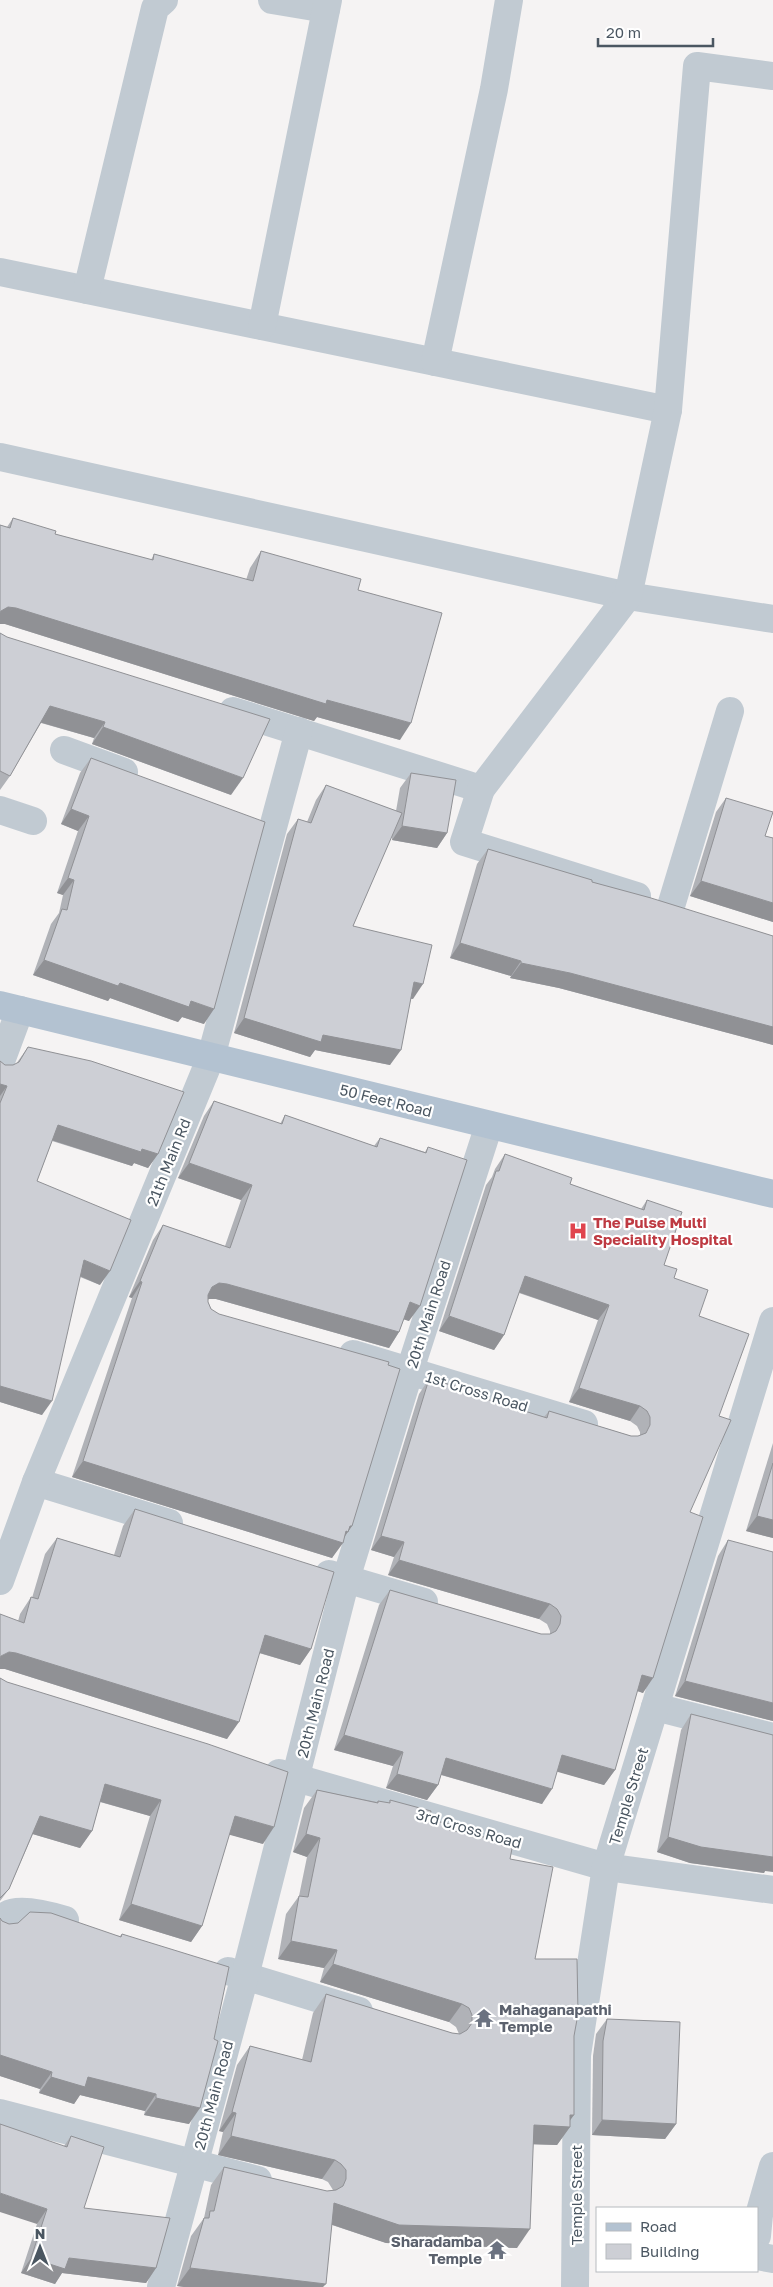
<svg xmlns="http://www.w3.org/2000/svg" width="773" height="2287" font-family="'Golos Text',sans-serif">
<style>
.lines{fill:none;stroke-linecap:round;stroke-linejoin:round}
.minor{stroke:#c1cad2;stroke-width:28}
.major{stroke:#b3c2d1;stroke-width:28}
.wall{fill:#b0b2b7}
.shaded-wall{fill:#909195}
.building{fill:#cdcfd5;stroke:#909195}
.labels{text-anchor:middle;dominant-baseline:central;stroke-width:4.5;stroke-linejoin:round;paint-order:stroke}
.street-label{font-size:15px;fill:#4a5661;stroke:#fff}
.health-label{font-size:15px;font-weight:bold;fill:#be3a42;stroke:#fff;text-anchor:start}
.worship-label{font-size:15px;font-weight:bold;fill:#5b616d;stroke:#fff;text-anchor:start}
</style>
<rect width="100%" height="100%" fill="#f5f3f3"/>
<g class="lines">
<g class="minor">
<polyline points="272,0 326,9"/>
<polyline points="0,272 668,410"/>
<polyline points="87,290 155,8 164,0"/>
<polyline points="262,326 328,0"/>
<polyline points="435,362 494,89 509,0"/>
<polyline points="0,457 628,596 773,619"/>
<polyline points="233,711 481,789"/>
<polyline points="64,750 124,772"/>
<polyline points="0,810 33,821"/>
<polyline points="637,896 464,842 481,789 628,596 668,410 697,66 773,76"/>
<polyline points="671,906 730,711"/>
<polyline points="0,1064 20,1010"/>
<polyline points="353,1354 584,1424"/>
<polyline points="36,1482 169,1523"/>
<polyline points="329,1574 424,1602"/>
<polyline points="0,1581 36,1482 211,1057 299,731"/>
<polyline points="655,1707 773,1737"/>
<polyline points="279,1773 606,1867 773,1890"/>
<path d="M0 1925C2 1922 4 1917 7 1915 18 1907 52 1916 65 1920"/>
<polyline points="228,1971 359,2011"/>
<polyline points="0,2113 258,2180"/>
<polyline points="757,2236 759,2215 773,2166"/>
<polyline points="757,2256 773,2259"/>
<polyline points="161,2287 245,1976 346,1579 410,1370 489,1125"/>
<polyline points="575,2287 577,2055 606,1867 773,1321"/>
</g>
<polyline class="major" points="0,1005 773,1194"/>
</g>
<g class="wall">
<polygon points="13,518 55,534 151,560 154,554 246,580 250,568 261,551 358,590 400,740 317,717 314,721 5,624 0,624 0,525 7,527"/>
<polygon points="0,633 231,795 92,744 94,738 41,723 10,776 0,790"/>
<polygon points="91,758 204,1024 182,1017 178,1022 110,998 108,1001 33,975 51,924 59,913 63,895 57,893 78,831 61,824 80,773"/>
<polygon points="411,773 447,833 437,848 392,840 392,835 353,926 413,999 411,999 390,1065 315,1050 310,1057 234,1033 287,834 298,819 307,822 316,800 326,785 396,811 400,788"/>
<polygon points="726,798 765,836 773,838 773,922 690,896 716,812"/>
<polygon points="488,849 592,882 773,936 773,1045 559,988 510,978 511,976 450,958 477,864"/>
<polygon points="28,1047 158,1154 148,1168 134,1163 132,1166 52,1141 37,1181 100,1285 80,1277 42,1415 0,1402 0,1061 5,1065 13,1065 16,1064"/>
<polygon points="214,1101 280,1124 285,1115 374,1146 380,1138 425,1152 428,1147 409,1321 404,1319 399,1332 389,1348 216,1299 208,1299 208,1302 211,1309 352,1526 344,1537 332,1558 72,1477 132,1298 129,1297 153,1240 163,1225 225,1246 241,1200 178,1178 204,1116"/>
<polygon points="505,1154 570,1184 641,1209 647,1200 664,1265 674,1278 699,1316 719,1416 690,1512 643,1693 637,1691 615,1770 604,1785 557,1771 542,1804 441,1775 438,1785 427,1800 386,1788 393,1766 334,1750 379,1605 390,1590 541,1634 550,1634 550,1631 547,1624 539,1619 388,1575 394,1557 371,1550 419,1394 429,1379 486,1399 544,1417 549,1411 631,1436 640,1436 640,1432 637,1426 630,1421 569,1402 598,1320 519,1293 504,1335 494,1350 439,1331 486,1185 492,1177 495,1169"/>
<polygon points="773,1443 773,1538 746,1531"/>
<polygon points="135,1509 311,1649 300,1665 259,1653 227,1739 5,1669 20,1614 31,1597 32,1598 45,1554 57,1538 114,1555 123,1526"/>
<polygon points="728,1540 773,1721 675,1696 718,1556"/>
<polygon points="0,1678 263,1844 229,1834 202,1926 191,1942 119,1920 150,1816 100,1802 92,1831 80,1848 33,1834 9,1889 0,1901"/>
<polygon points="691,1714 765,1871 764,1873 690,1863 657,1852 681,1730"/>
<polygon points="317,1790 377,1802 378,1801 389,1803 390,1800 449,1830 510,1859 535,1959 574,2036 570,2127 557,2145 533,2144 517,2248 386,2243 332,2225 323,2287 184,2287 177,2286 191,2236 204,2218 211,2185 224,2167 327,2191 333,2190 328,2182 322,2179 218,2155 223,2132 219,2131 237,2065 250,2046 302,2060 313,2013 326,1994 452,2033 459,2034 456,2027 449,2022 320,1982 324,1968 278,1959 286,1914 299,1896 307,1857 293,1852 304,1808"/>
<polygon points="0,1918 2,1921 9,1924 120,1936 122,1934 189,2124 144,2115 145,2111 80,2095 74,2104 39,2093 40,2089 0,2076"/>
<polygon points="607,2019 676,2124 665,2139 592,2135 593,2056 596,2034"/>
<polygon points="71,2136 84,2208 156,2268 146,2283 62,2273 55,2284 21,2273 37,2224 64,2146"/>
</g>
<g class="shaded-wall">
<polygon points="8,607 16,608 327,700 411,723 400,740 317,717 314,721 5,624 0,624 0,613 1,611"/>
<polygon points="50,706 105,722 94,738 39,722"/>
<polygon points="103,727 243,778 231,795 92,744"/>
<polygon points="71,809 89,816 78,831 61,824"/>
<polygon points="402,826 447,833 437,848 392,840"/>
<polygon points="68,878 74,880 63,895 57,893"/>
<polygon points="701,881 773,903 773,922 690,896"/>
<polygon points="460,943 521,961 511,976 450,958"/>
<polygon points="44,960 120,983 191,1001 214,1009 204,1024 182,1017 178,1022 110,998 108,1001 33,975"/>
<polygon points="521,963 570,973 773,1027 773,1045 559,988 510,978"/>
<polygon points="414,982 423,984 413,999 404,997"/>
<polygon points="244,1018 401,1050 390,1065 315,1050 310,1057 234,1033"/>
<polygon points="0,1084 7,1086 0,1096"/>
<polygon points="58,1125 142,1149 158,1154 148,1168 134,1163 132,1166 48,1139"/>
<polygon points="189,1163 252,1185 241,1200 178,1178"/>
<polygon points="84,1260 110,1271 100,1285 75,1274"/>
<polygon points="525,1276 609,1305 598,1320 515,1291"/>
<polygon points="140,1281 142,1282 132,1298 129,1297"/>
<polygon points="219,1283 227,1284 399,1332 389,1348 216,1299 209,1299 202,1303 212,1287"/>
<polygon points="410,1302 420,1306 409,1321 399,1318"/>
<polygon points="449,1316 504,1335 494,1350 439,1331"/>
<polygon points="0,1386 52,1401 42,1415 0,1402"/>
<polygon points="579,1388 640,1406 630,1421 569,1402"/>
<polygon points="83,1461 350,1526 352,1526 341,1542 343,1543 332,1558 72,1477"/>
<polygon points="757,1516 773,1520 773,1538 746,1531"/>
<polygon points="381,1536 404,1542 394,1557 371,1550"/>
<polygon points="399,1560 550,1604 539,1619 388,1575"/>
<polygon points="265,1635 311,1649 300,1665 253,1651"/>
<polygon points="9,1652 16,1653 239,1722 227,1739 5,1669 0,1669 0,1658 1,1656"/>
<polygon points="642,1675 653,1678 643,1693 632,1689"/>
<polygon points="685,1681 773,1703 773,1721 675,1696"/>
<polygon points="344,1735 403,1752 393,1766 334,1750"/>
<polygon points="562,1755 615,1770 604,1785 551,1770"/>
<polygon points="446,1758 552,1789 542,1804 435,1773"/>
<polygon points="397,1774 438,1785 427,1800 386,1788"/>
<polygon points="105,1784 161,1800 150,1816 94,1800"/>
<polygon points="40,1816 92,1831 80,1848 29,1833"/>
<polygon points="235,1816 274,1827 263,1844 223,1833"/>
<polygon points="306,1834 320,1838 307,1857 293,1852"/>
<polygon points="668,1837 773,1857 773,1872 765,1871 764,1873 690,1863 657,1852"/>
<polygon points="131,1904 202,1926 191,1942 119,1920"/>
<polygon points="291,1941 337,1950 324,1968 278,1959"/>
<polygon points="333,1964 462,2004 449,2022 320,1982"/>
<polygon points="0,2055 52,2072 40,2089 0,2076"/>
<polygon points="51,2077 88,2077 156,2094 145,2111 80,2095 74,2104 39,2093"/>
<polygon points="156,2098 200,2108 189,2124 144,2115"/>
<polygon points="232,2112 236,2113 223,2132 219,2131"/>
<polygon points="570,2115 574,2115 566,2126 570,2127 557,2145 521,2144 534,2125"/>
<polygon points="602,2120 676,2124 665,2139 592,2135"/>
<polygon points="231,2136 335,2160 322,2179 218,2155"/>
<polygon points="0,2193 47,2209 37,2224 0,2212"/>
<polygon points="334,2203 530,2229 517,2248 386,2243 321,2221"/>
<polygon points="31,2258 69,2258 156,2268 146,2283 62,2273 55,2284 21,2273"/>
<polygon points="190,2268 326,2284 323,2287 184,2287 177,2286"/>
</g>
<g class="building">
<polygon points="13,518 56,531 55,534 153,560 154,554 253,581 261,551 361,579 358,590 442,613 411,723 327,700 326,704 16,608 8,607 1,611 0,613 0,525 10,528"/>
<polygon points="0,633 7,637 270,719 243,778 103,727 105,722 50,706 10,776 0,771"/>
<polygon points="91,758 265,822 214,1009 191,1001 189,1007 120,983 118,986 44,960 62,909 67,910 74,880 68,878 89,816 71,809"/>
<polygon points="411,773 456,780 447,833 402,826"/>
<polygon points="326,785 402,813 353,926 432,945 423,984 414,982 401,1050 323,1035 321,1042 244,1018 298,819 311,823"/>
<polygon points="726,798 773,812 765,836 773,838 773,903 701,881"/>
<polygon points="488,849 592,880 592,882 651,898 773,936 773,1027 570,973 521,963 521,961 460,943"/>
<polygon points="28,1047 91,1061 184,1092 158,1154 142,1149 141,1152 58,1125 37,1181 131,1220 110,1271 84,1260 52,1401 0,1386 0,1103 7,1086 0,1084 0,1061 5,1065 13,1065 19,1062"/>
<polygon points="214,1101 282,1124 285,1115 377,1147 380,1138 426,1153 428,1147 467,1160 420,1306 410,1302 399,1332 227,1284 219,1283 212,1287 208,1295 208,1302 211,1309 219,1314 389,1362 388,1365 400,1369 352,1526 350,1526 348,1532 346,1531 343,1543 83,1461 142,1282 140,1281 163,1225 230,1248 252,1185 189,1163"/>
<polygon points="505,1154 572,1178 570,1184 644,1210 647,1200 682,1212 664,1265 677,1269 674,1278 708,1290 699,1316 749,1334 719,1416 731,1420 690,1512 703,1517 653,1678 642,1675 615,1770 562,1755 552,1789 446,1758 438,1785 397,1774 403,1752 344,1735 390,1590 541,1634 550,1634 556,1631 560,1624 561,1616 557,1609 550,1604 399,1560 404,1542 381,1536 429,1379 488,1395 486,1399 547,1418 549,1411 631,1436 638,1436 646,1433 650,1425 650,1417 647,1411 640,1406 579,1388 609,1305 525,1276 504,1335 449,1316 496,1171 499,1171"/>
<polygon points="773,1463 773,1520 757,1516"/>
<polygon points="135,1509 334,1572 311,1649 265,1635 239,1722 16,1653 9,1652 1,1656 0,1658 0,1614 24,1623 31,1597 38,1599 57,1538 120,1557"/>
<polygon points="728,1540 773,1552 773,1703 685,1681"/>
<polygon points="0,1678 7,1682 208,1744 288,1772 274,1827 235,1816 202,1926 131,1904 161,1800 105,1784 92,1831 40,1816 9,1889 0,1898"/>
<polygon points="691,1714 773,1735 773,1857 701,1847 668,1837"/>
<polygon points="317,1790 378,1803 378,1801 390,1803 390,1800 431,1811 429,1820 451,1824 449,1830 513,1843 510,1859 553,1867 535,1959 577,1959 578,2014 574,2036 574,2115 570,2115 570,2127 534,2125 530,2229 399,2225 334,2203 326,2284 190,2268 204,2218 209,2218 210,2211 214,2211 224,2167 327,2191 336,2190 343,2186 346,2179 346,2170 341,2164 335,2160 231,2136 236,2113 232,2112 250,2046 311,2062 326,1994 452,2033 460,2034 467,2030 472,2023 472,2015 469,2008 462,2004 333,1964 337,1950 291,1941 299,1896 308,1897 320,1838 306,1834"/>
<polygon points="30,1912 51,1913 121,1937 122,1934 229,1967 214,2039 218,2041 200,2108 156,2098 156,2094 88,2077 85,2087 51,2077 52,2072 0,2055 0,1918 2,1921 9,1924 18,1923"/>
<polygon points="607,2019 680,2022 676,2124 602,2120 603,2041"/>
<polygon points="0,2124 67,2147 71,2136 104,2147 84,2208 170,2218 156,2268 69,2258 65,2269 31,2258 47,2209 0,2193"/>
</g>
<defs>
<g id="hospital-bare" transform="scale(1.5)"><path d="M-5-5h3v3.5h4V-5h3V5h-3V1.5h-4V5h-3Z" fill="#e0444e" stroke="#fff" stroke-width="2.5" paint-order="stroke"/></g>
<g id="temple-bare" transform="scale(1.5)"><path d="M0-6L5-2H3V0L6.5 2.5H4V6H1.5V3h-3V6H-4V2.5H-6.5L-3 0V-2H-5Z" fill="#6b7280" stroke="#fff" stroke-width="2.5" paint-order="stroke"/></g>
</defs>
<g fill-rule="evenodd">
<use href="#hospital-bare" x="578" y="1231"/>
<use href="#temple-bare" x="484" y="2018"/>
<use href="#temple-bare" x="497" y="2250"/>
</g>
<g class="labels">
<g class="street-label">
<text transform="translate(386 1100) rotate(14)">50 Feet Road</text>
<text transform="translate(168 1162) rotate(-68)">21th Main Rd</text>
<text transform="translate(428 1314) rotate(-72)">20th Main Road</text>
<text transform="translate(477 1391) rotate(17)">1st Cross Road</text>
<text transform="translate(315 1703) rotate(-76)">20th Main Road</text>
<text transform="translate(628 1796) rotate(-73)">Temple Street</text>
<text transform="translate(469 1828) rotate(16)">3rd Cross Road</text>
<text transform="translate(213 2095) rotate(-75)">20th Main Road</text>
<text transform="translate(576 2195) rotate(-90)">Temple Street</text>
</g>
<g class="health-label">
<text x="593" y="1222">The Pulse Multi<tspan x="593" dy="17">Speciality Hospital</tspan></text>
</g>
<g class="worship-label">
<text x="499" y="2009">Mahaganapathi<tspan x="499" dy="17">Temple</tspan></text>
<text x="482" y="2241" text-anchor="end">Sharadamba<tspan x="482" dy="17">Temple</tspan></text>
</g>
</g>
<rect x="596" y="2207" width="162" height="65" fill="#ffffff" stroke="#b7bbc0"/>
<rect x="606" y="2223" width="25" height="8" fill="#b3c2d1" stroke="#b7bbc0"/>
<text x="640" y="2232" font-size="15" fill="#4a5661">Road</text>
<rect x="606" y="2244" width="25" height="15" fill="#cdcfd5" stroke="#b7bbc0"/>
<text x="640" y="2257" font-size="15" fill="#4a5661">Building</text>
<g transform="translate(40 2247)" stroke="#ffffff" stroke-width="4" paint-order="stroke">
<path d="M0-4L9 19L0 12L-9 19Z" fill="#4a5661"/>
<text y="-8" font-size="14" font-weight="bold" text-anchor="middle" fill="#4a5661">N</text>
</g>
<path d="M598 38v8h115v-8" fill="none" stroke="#4a5661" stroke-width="2.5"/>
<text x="606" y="38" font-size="15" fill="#4a5661" stroke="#ffffff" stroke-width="4" paint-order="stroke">20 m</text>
</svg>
